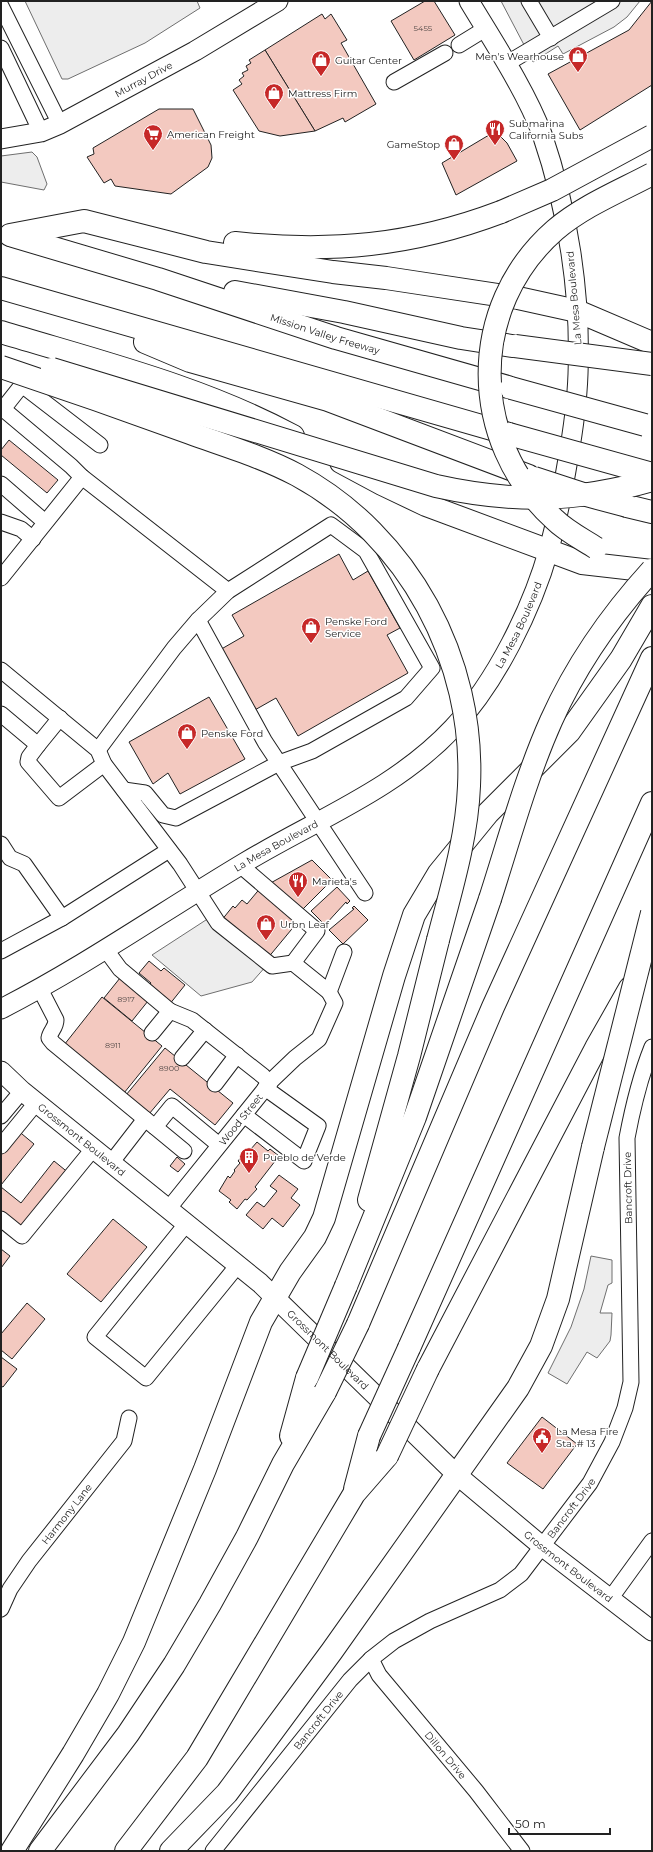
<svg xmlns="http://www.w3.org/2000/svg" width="653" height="1852" font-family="Montserrat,sans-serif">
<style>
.parking{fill:#ededed;stroke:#6f6f6f}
.building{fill:#f3c9c0;stroke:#222}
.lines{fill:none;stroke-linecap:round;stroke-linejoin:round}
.minor-casing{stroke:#222;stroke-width:17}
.major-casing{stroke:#222;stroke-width:21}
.highway-casing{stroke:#222;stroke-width:24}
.minor{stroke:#fff;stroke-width:15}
.major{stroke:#fff;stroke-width:19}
.highway{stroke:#fff;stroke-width:22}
.highway-bridge-casing{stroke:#222;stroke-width:24;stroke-linecap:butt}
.highway-bridge{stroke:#fff;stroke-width:22}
.labels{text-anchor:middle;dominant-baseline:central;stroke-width:3;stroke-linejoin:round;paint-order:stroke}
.number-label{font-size:8px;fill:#564c4a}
.poi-label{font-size:10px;fill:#222;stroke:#fff;text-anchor:start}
.street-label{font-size:10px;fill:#222;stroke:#fff}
</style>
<rect width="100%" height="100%" fill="#fff"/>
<g class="parking">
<polygon points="25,1 197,1 200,8 145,43 68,79 62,79"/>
<polygon points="501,1 640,1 627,17 614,27 563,54 558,46 533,62"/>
<polygon points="32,152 37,157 47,184 44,190 1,182 1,156"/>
<polygon points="209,918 267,965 252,982 201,996 152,955"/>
<polygon points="591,1256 612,1260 612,1283 608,1285 600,1313 612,1313 611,1335 610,1341 597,1358 587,1352 567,1384 548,1373 571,1327 584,1289"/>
</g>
<g class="building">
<polygon points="425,1 434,1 455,35 414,60 391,21"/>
<polygon points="652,1 652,85 580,130 548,74 629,30"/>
<polygon points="322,14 325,19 331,14 347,40 341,43 376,104 345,122 343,118 315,131 265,50"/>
<polygon points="265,50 315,131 280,136 259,131 233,90 242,84 239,80 244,76 242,73 248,70 246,66 251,63 249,60"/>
<polygon points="159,109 193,109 211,145 212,158 208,167 171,194 115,186 111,179 104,183 87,157 94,154 93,148"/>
<polygon points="489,135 497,135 501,137 507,143 517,161 456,195 442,163"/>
<polygon points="9,440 58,480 47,493 1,455 1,450"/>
<polygon points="339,554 353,580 368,571 400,628 387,635 408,673 298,736 276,698 253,711 218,651 244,636 232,615"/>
<polygon points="209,697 245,759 180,794 168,773 153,784 129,742"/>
<polygon points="312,860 332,880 300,912 267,885"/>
<polygon points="262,886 301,918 267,959 221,921 233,906 235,908 242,900 247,904"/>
<polygon points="337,887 350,901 347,904 346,902 325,925 311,911"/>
<polygon points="354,906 368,920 343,944 329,930 354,909 352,908"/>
<polygon points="149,961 161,971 164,968 185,985 169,1005 147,988 151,983 139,973"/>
<polygon points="120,978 148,1001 132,1021 104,998"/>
<polygon points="102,997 162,1046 124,1093 64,1045"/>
<polygon points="165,1048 233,1103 215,1125 170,1089 149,1114 126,1095"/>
<polygon points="16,1129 34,1144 1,1185 1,1148"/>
<polygon points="257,1142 268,1151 270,1149 279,1156 255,1187 257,1189 247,1200 245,1199 237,1209 229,1202 231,1200 219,1191 228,1176 230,1178 235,1171 234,1170 240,1163 238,1161 242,1156 244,1157"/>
<polygon points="177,1157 185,1164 178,1172 170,1166"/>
<polygon points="54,1161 70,1174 24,1232 1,1214 1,1187 21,1203"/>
<polygon points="279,1175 298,1189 291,1198 300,1205 283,1227 272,1218 263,1229 246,1215 257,1202 264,1207 277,1191 270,1186"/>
<polygon points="113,1219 147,1247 101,1302 67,1274"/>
<polygon points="1,1249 10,1256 1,1268"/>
<polygon points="27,1303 45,1319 12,1359 1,1350 1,1334"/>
<polygon points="1,1357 17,1369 3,1387 1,1386"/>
<polygon points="542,1417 577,1444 543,1489 507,1463"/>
</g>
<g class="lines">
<g class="minor-casing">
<g id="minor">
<polyline points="529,1 551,38"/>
<polyline points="1,6 60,124"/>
<polyline points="459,45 485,29"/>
<polyline points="1,48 41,132"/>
<polyline points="506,64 612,1"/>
<polyline points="394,82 445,53"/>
<polyline points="100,445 22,385 3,409 71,466 82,477 228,591"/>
<polyline points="1,484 45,522"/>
<polyline points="1,522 21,529 33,539"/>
<polyline points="1,578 82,477"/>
<polyline points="1,670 98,750 104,764 180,864 218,923 272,966 293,963 317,931 240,865"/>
<polyline points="1,714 38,745 60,718"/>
<polyline points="38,745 29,757 28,762 59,798 104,764"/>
<polyline points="98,750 174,648 198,620 265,742 365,893"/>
<polyline points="124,790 145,793 163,815 176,818 279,763 312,751 406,698 432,668 366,551 331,525 228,591 198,620"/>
<polyline points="1,844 10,858 24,864 62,918 169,850"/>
<polyline points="106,950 120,969 170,1011 152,1033"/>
<polyline points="1,951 62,918"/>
<polyline points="293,963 329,992 344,952"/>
<path d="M40 989 56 1020C56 1028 50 1031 49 1038L53 1043 184 1151"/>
<polyline points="170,1011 192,1020 263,1076 270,1083"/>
<polyline points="182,1058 205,1030"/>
<polyline points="215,1084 237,1055"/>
<polyline points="244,1115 304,1161 318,1126 265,1088"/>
<polyline points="1,1116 22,1091"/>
<polyline points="155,1127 172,1106 219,1145"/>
<polyline points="1,1146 36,1103"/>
<polyline points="111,1163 145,1119"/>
<path id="s1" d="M169 1208 272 1080 295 1058 319 1039 335 1003 329 992"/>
<polyline points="1,1219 22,1236 93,1149"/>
<polyline points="187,1223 95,1337 146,1378 238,1265"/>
<polyline points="610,1599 652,1541"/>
<path id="s2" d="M1 1609 10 1589 29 1561 124 1441 129 1418"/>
<path id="s3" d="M371 1659 379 1675 476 1791 522 1851"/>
<path id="s4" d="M213 1851 350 1680 371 1659 394 1641 430 1621 500 1590 521 1574 590 1483 612 1442 625 1408 631 1382 627 1138C633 1106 640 1077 652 1047"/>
</g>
</g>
<g class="major-casing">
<g id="major">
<path id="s5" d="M1 139 41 132 60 124 195 51 278 1"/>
<path id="s6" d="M1 1009C85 966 162 912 244 863 315 820 395 790 453 728 496 682 532 609 549 549 557 520 563 489 568 459 573 431 577 402 578 374 581 294 568 210 542 134 526 91 493 41 469 1"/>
<path id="s7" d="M1 1071 22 1091 260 1283 457 1475 543 1547 652 1631"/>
</g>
</g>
<g class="highway-casing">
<g id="highway">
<polyline points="10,235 84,221 206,252 333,272 386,278 518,298 577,311 652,343"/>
<path id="s8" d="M13 236 158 279 336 338 508 387"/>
<path d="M235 243C331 253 411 246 501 212"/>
<polyline points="1,288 509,434"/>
<polyline points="235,292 344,312 461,338 512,346"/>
<path d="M1 332C100 362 202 387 293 436"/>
<polyline points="145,342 190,361 328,400 529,476"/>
<polyline points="341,462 382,484 426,505 582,563 652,571"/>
<polyline points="627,506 652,512"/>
<polyline points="369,1200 409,1056 438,940"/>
<polyline points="346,1286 415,1117 490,899"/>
<polyline points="358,1324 493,1007 652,658"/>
<polyline points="409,1348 652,803"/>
<polyline points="428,1369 596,1048 630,988"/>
<polyline points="291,1436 307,1378"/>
<polyline points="355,1489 369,1436"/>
<polyline points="12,1851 73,1754 108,1694 134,1642 205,1469 261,1322 290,1272 315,1237 324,1218 394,976 414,915 439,873 488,813 569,732 621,659 652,606"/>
<polyline points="40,1851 128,1734 174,1665 210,1604 247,1537 283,1464 325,1392"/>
<polyline points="126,1851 197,1758 354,1494 387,1456"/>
<polyline points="171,1851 227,1793 332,1651 518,1388 541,1346 558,1299 593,1147"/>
</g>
</g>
<use href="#minor" class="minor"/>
<use href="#major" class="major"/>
<use href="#highway" class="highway"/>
<g class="highway-bridge-casing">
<g id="highway-bridge">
<polyline points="501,212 552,190 652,136"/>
<polyline points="515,346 652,364"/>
<path d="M1 367C64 388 127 410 190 433 226 446 263 457 297 475 409 536 475 660 469 786 467 838 451 890 438 940"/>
<path d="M52 369 436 486C512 503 577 502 652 480"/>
<polyline points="511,388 645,425"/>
<polyline points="509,434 652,474"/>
<polyline points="534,478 586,495 627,506"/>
<path d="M596 548C582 539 566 531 554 519 469 441 467 307 555 230 583 206 620 191 652 174"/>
<path d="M490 899C509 840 526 777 551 721 576 665 611 615 652 570"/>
<polyline points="593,1147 652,913"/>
<polyline points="307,1378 346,1286"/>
<polyline points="325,1392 358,1324"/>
<polyline points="369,1436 409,1348"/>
<polyline points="387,1456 428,1369"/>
</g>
</g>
<use href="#highway-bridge" class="highway-bridge"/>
</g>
<defs>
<g id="shop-pin" transform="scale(1)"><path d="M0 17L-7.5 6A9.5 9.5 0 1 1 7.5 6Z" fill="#c62828" stroke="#fff"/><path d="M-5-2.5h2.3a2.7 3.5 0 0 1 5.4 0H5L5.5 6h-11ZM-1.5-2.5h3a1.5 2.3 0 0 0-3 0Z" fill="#fff"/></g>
<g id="restaurant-pin" transform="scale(1)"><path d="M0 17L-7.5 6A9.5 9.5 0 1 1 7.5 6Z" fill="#c62828" stroke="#fff"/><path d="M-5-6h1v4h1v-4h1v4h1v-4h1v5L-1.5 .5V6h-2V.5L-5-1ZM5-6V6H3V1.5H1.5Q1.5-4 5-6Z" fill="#fff"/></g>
<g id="supermarket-pin" transform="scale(1)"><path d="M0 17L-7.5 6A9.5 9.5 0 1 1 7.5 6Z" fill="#c62828" stroke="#fff"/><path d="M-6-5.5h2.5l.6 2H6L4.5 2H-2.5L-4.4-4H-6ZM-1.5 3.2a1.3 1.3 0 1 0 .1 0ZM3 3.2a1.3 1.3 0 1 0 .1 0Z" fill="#fff"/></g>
<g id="building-pin" transform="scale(1)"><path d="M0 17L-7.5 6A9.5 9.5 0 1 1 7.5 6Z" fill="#c62828" stroke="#fff"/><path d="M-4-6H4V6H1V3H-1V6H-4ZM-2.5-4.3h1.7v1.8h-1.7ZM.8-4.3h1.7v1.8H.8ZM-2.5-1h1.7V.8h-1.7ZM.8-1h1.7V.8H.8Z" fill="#fff"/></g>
<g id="civic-pin" transform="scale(1)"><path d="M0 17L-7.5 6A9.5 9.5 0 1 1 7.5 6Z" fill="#c62828" stroke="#fff"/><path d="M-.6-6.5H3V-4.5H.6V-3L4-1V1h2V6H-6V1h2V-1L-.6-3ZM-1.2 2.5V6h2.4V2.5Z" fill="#fff"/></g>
</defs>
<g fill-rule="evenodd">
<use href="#shop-pin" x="578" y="56"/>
<use href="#shop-pin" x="321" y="60"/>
<use href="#shop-pin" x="274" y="93"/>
<use href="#restaurant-pin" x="495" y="129"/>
<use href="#supermarket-pin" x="153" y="134"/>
<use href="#shop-pin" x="454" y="144"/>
<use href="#shop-pin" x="311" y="627"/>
<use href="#shop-pin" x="187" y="733"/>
<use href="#restaurant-pin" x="298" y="881"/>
<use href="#shop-pin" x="266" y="924"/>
<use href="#building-pin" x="249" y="1157"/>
<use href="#civic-pin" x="542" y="1437"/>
</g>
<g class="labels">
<g class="number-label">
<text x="423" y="28">5455</text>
<text x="126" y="999">8917</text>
<text x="113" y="1045">8911</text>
<text x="169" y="1068">8900</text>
</g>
<g class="poi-label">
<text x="564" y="56" text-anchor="end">Men's Wearhouse</text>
<text x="335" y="60">Guitar Center</text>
<text x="288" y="93">Mattress Firm</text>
<text x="509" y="123">Submarina<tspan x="509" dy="12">California Subs</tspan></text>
<text x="167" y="134">American Freight</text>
<text x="440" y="144" text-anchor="end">GameStop</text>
<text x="325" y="621">Penske Ford<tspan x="325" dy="12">Service</tspan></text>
<text x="201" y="733">Penske Ford</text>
<text x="312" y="881">Marieta's</text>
<text x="280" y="924">Urbn Leaf</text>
<text x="263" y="1157">Pueblo de Verde</text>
<text x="556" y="1431">La Mesa Fire<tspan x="556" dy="12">Sta. # 13</tspan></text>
</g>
<g class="street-label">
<text stroke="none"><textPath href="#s5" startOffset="156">Murray Drive</textPath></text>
<text transform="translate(574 298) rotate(-95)">La Mesa Boulevard</text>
<text stroke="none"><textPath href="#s8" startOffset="327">Mission Valley Freeway</textPath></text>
<text stroke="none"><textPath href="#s6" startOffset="656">La Mesa Boulevard</textPath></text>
<text stroke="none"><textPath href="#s6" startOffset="320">La Mesa Boulevard</textPath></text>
<text stroke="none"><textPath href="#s1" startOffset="114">Wood Street</textPath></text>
<text stroke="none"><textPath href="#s7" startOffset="106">Grossmont Boulevard</textPath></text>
<text transform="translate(628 1188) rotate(-91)">Bancroft Drive</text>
<text stroke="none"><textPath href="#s7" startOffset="430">Grossmont Boulevard</textPath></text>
<text stroke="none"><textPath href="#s4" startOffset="505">Bancroft Drive</textPath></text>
<text stroke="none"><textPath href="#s2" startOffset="116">Harmony Lane</textPath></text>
<text stroke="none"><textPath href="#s7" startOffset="754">Grossmont Boulevard</textPath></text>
<text stroke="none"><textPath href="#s4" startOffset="168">Bancroft Drive</textPath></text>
<text stroke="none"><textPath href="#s3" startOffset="122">Dillon Drive</textPath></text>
</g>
</g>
<rect width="653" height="1852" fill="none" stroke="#222222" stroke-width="4"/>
<path d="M509 1828v6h101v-6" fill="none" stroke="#222222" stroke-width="2"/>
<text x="515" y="1828" font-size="12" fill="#222222" stroke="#ffffff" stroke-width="3" paint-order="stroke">50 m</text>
</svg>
